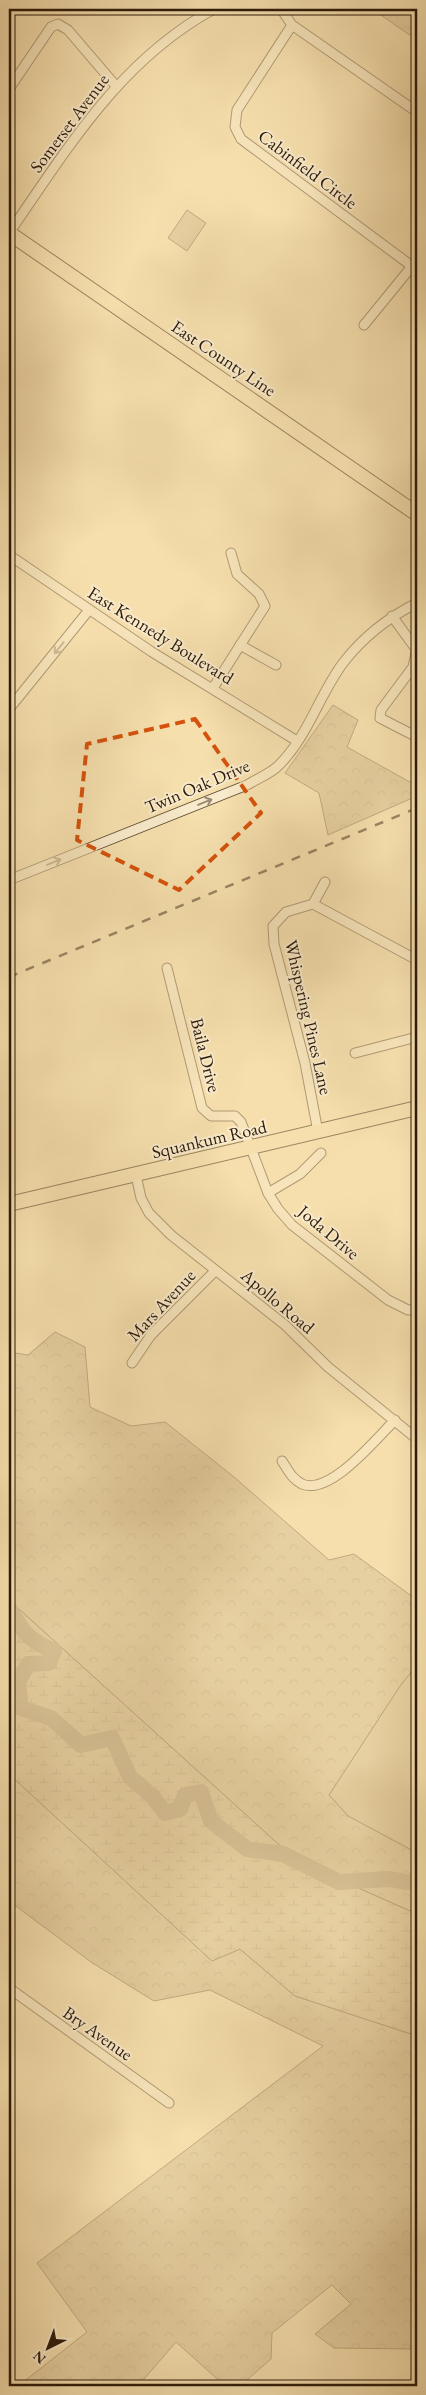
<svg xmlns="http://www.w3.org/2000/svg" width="426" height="2395" font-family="'EB Garamond',serif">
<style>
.green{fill:#d3bd91;stroke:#806b4e}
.forest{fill:url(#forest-crowns);stroke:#806b4e}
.wetland{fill:url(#wetland-marsh);stroke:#806b4e}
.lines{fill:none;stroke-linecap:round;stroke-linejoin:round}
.river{stroke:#b19c76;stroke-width:16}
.street-casing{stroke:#5e4a33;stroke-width:11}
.primary-casing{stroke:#2c190a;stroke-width:16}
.street{stroke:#f8eaca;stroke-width:9}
.primary{stroke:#f5dfad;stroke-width:14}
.rail{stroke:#2c190a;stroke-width:2.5;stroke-dasharray:9 9;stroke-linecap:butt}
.oneway{stroke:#9c8c74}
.marked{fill:none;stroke:#d5530c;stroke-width:4;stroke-dasharray:10 6;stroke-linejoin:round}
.labels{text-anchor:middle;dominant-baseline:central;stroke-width:4;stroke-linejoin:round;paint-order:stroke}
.street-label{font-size:18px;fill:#2c190a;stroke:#f8eaca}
</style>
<defs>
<pattern id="forest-crowns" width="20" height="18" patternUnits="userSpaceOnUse" patternTransform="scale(1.25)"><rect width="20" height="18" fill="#d3bd91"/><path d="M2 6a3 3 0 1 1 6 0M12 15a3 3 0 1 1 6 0" fill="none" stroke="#b5a27c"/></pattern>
<pattern id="wetland-marsh" width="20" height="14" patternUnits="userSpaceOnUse" patternTransform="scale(1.25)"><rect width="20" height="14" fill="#d3bd91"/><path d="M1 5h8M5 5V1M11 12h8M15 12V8" fill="none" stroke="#b5a27c"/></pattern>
</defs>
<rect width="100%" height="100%" fill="#f5dfad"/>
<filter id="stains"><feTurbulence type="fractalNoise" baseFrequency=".004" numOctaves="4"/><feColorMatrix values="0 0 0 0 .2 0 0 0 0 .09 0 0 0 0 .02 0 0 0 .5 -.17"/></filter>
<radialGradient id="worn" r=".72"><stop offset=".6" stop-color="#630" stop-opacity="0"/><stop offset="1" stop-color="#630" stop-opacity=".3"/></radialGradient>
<g class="green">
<polygon points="187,210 206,223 187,251 168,238"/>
<polygon points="417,1665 417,1853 348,1816 329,1795 400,1686"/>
</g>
<g class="forest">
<polygon points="372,9 417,9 417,40"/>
<polygon points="333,705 358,720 347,747 417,786 417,796 328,835 319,793 285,773"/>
<polygon points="55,1332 85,1347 90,1407 131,1426 165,1422 234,1477 329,1560 354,1554 417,1600 417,1665 400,1686 329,1795 348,1816 417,1853 417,1914 297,1861 9,1600 9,1352 28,1355"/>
<polygon points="9,1774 212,1961 240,1949 295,1996 417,2036 417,2349 334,2348 315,2334 351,2304 332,2285 272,2333 271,2359 240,2386 225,2386 176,2342 138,2386 18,2386 87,2332 37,2263 323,2046 210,1990 154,2001 91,1962 9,1901"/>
</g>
<polygon class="wetland" points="9,1600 297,1861 417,1914 417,2036 295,1996 240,1949 212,1961 9,1774"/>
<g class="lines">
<path class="river" d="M9 1608C22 1631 29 1641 54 1651L49 1663 28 1664 18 1682 21 1708 51 1718 81 1745 112 1738 130 1777 153 1797 165 1813 180 1809 185 1795 201 1792 211 1821 247 1849 283 1854 339 1882 390 1879 417 1884"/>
<g class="street-casing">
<g id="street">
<polyline points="281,9 292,25 417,112"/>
<polyline points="292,25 237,110 235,127 241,139 413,267"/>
<polyline points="9,89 51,27 58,24 68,30 116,86"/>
<path d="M9 233C68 148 120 60 214 9"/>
<polyline points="364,325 417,260"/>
<polyline points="9,555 152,652 297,741"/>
<polyline points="392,616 416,649"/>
<polyline points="240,645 276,665"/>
<polyline points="417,648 413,667 381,710 380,718 417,737"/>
<polyline points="213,688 265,606 259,594 237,574 231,553"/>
<polyline points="9,709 89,610"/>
<path d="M9 880 247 785C257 779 269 774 277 767 307 739 319 695 343 663 363 637 389 617 417 603"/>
<polyline points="313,904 417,960"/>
<polyline points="167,968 202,1108 211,1116 235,1116 241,1122 268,1193 278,1209 292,1225 388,1300 408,1310 417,1310"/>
<polyline points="355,1053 417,1037"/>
<polyline points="318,1132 305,1063 274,944 273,926 286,912 313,904 325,882"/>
<polyline points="136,1175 141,1198 149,1213 171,1235 285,1325 328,1367 417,1439"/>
<polyline points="268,1193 300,1174 321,1153"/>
<polyline points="132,1363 151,1335 215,1271"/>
<path d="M282 1461C288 1470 292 1479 302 1484 330 1496 377 1438 395 1420"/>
<polyline points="9,1988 169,2103"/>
</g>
</g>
<g class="primary-casing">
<g id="primary">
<polyline points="9,233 417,514"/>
<polyline points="9,1204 417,1108"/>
</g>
</g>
<use href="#street" class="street"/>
<use href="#primary" class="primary"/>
<polyline class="rail" points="9,977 417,808"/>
</g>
<defs><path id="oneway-shaft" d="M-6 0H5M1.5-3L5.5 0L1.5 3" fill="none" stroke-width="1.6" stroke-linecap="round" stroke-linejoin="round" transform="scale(1.25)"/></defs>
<g class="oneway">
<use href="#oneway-shaft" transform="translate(59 648) rotate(129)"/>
<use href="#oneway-shaft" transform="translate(205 802) rotate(-22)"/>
<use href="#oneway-shaft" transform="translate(54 862) rotate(-22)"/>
</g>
<path d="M0 0H426V2395H0ZM195 719 261 813 179 890 77 840 87 744Z" fill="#f5dfad" fill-opacity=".55" fill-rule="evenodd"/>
<path class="marked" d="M195 719 261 813 179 890 77 840 87 744Z"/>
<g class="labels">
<g class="street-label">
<text transform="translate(69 123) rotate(-53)">Somerset Avenue</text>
<text transform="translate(308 169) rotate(37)">Cabinfield Circle</text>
<text transform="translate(224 358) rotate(34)">East County Line</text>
<text transform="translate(161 635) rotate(32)">East Kennedy Boulevard</text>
<text transform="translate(197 786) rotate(-23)">Twin Oak Drive</text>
<text transform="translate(309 1017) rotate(77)">Whispering Pines Lane</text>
<text transform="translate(206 1055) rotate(76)">Baila Drive</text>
<text transform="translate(209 1139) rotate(-13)">Squankum Road</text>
<text transform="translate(329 1232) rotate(40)">Joda Drive</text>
<text transform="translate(278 1301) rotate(40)">Apollo Road</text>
<text transform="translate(161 1305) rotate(-47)">Mars Avenue</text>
<text transform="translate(98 2033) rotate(35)">Bry Avenue</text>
</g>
</g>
<rect width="426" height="2395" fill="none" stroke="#f5dfad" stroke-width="30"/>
<rect x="10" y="10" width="406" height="2375" fill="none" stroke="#2c190a" stroke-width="2.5"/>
<rect x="15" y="15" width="396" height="2365" fill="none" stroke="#2c190a"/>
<g transform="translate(48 2348) rotate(222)" stroke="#f8eaca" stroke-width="4" paint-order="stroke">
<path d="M0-4L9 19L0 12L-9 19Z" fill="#2c190a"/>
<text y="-8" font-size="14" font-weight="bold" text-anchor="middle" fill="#2c190a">N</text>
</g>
<rect width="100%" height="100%" filter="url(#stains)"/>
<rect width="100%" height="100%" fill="url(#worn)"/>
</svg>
